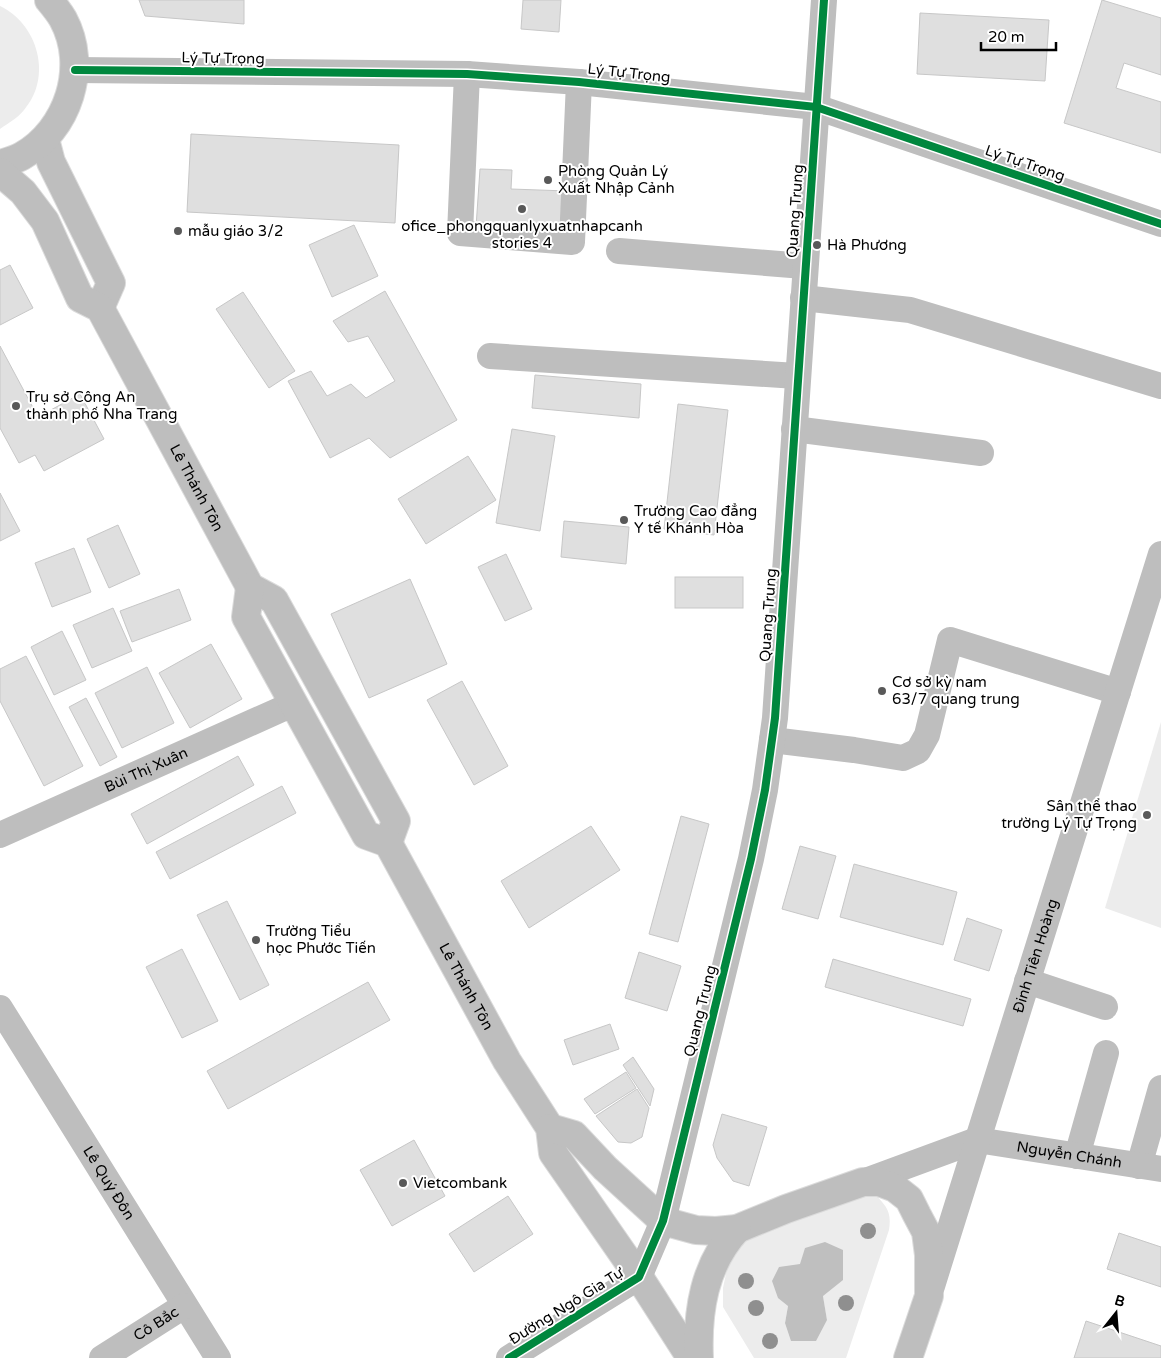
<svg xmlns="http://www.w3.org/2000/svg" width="1161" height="1358" font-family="'Varela Round',sans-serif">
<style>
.green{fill:#ececec;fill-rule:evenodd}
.water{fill:#bfbfbf}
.building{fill:#dfdfdf;stroke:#c7c7c7}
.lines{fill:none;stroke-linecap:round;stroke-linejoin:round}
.major-casing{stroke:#dbdbdb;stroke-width:30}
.minor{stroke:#bebebe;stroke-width:26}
.major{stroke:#bebebe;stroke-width:28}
.cycleway-casing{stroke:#fff;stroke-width:11}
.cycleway{stroke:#00873e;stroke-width:8}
.tree{fill:#8f8f8f}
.poi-dot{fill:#595959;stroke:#fff;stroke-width:2}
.labels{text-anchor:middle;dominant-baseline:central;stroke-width:4;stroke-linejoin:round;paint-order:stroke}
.street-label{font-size:15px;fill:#000;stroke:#fff}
.poi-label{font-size:15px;fill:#000;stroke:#fff;text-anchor:start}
</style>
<rect width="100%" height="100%" fill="#fff"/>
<g class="green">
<path d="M0 6C38 24 53 77 24 110 18 118 8 123 0 129Z"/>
<polygon points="1161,722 1161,928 1105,908"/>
<path d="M856 1191 874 1193C886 1206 892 1211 889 1230L846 1358H754L723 1307V1288L727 1269 744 1240ZM823 1296 827 1320 785 1323 788 1306Z"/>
</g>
<polygon class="water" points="825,1242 843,1250 843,1280 823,1296 827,1320 816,1341 791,1341 785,1323 788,1306 778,1298 772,1281 779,1267 800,1264 805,1248"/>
<g class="building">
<polygon points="139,0 244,0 244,24 145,16"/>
<polygon points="523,0 561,0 559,32 521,29"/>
<polygon points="1102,0 1161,18 1161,75 1124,63 1116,88 1161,102 1161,153 1064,123"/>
<polygon points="920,13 1049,20 1045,81 917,74"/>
<polygon points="191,134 399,145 395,223 187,212"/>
<polygon points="480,169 512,170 511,189 567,191 565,231 476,227"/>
<polygon points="354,225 378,276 332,297 309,245"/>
<polygon points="10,265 33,308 0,325 0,270"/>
<polygon points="385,291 457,420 390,458 369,438 330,458 288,381 311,371 327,396 351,384 366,398 395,381 368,336 348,342 333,321"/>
<polygon points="243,292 295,371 269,388 216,309"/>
<polygon points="0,346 38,417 80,394 104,439 44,471 35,455 19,463 0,428"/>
<polygon points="535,375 641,384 639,418 532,408"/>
<polygon points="678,404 728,410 714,535 664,529"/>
<polygon points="512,429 555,436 540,531 496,523"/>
<polygon points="468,456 496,500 426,544 398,499"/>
<polygon points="0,493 20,531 0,541"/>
<polygon points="564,521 629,527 626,564 561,557"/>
<polygon points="118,525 140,574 109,588 87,539"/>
<polygon points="74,548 91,592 52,607 35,563"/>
<polygon points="506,554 532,609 505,621 478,567"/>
<rect x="675" y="577" width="68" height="31"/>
<polygon points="410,579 447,664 369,698 331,614"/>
<polygon points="179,589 191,620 132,642 120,611"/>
<polygon points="113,608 132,651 92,668 73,625"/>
<polygon points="62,631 86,680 54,695 31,647"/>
<polygon points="211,644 242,699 190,728 159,673"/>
<polygon points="26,656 83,766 44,786 0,701 0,669"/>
<polygon points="147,667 174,723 122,748 95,693"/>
<polygon points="462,681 508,766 474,785 427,700"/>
<polygon points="86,698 117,757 100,766 69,707"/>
<polygon points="238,756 254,785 147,844 131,814"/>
<polygon points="282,786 296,813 170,879 156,852"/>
<polygon points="681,816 709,824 678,942 649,934"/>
<polygon points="591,826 620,870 529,928 501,881"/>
<polygon points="800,846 836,856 818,919 782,909"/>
<polygon points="854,864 957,892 943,945 840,917"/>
<polygon points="227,901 269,985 240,1000 197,915"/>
<polygon points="967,918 1002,930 989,971 954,960"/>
<polygon points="182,949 218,1021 182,1038 146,967"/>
<polygon points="639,952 681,966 667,1011 625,998"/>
<polygon points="833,959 971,999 963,1026 825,987"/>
<polygon points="368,982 390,1020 228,1109 207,1071"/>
<polygon points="610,1024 619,1049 573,1065 564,1040"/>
<polygon points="633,1057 654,1089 650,1106 623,1065"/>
<polygon points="626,1072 636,1088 595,1114 584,1099"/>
<polygon points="637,1089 649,1108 642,1137 631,1143 618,1142 596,1116"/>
<polygon points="722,1114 767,1127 749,1186 733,1181 717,1158 713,1145"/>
<polygon points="414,1140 445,1196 392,1226 360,1170"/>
<polygon points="508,1196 533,1234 474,1272 449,1234"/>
<polygon points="1119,1233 1161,1247 1161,1287 1107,1269"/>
<polygon points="1086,1321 1161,1346 1161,1358 1074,1358"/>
</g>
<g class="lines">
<g class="major-casing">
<g id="major">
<polyline points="45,139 51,162 111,283 100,308"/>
<path d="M0 164C7 162 15 160 22 156 68 130 89 67 63 19 59 12 54 6 49 0"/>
<path id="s6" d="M0 172 23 192 45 221 80 298 100 308 250 587 274 600 396 821 388 843"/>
<path id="s7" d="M250 587 246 617 366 835 388 843 507 1061 550 1128 553 1153 639 1277 691 1358"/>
<polyline points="550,1128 574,1135 605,1168 663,1221 696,1230 716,1231 737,1229 786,1209 863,1182 879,1182 895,1188 909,1199 917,1215 926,1232 929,1255 929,1296 908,1358"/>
<path d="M699 1358C697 1311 704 1265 737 1229"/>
</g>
</g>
<g class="minor">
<polyline points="75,70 467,74 579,82 816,107 1161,224"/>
<polyline points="467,74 460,233 572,242 579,82"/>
<polyline points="619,251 804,266"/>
<polyline points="803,298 910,310 1161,386"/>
<polyline points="490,356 797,376"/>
<polyline points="794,429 981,453"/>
<polyline points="772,740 854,750 903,758 918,751 927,735 950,640 1118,692"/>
<path id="s1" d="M0 835 293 704"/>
<polyline points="1027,981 1105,1007"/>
<path id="s2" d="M0 1008 218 1358"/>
<polyline points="1077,1156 1106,1053"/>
<polyline points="1139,1166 1161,1088"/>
<path id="s3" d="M863 1182 977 1140 1161 1169"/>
<path id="s4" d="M932 1286 1161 554"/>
<path id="s5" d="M102 1358 184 1306"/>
<polyline points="509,1358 639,1277 663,1221 751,859 765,790 775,718 824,0"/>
</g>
<use href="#major" class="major"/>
<g class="cycleway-casing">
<g id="cycleway">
<polyline points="75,70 467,74 579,82 816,107 1161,224"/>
<polyline points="509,1358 639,1277 663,1221 751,859 765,790 775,718 824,0"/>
</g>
</g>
<use href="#cycleway" class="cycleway"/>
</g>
<g class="tree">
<circle cx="868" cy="1231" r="8"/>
<circle cx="746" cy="1281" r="8"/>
<circle cx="846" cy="1303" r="8"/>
<circle cx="756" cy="1308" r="8"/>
<circle cx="770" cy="1341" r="8"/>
</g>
<g class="poi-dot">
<circle cx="548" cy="180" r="5"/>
<circle cx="522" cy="209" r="5"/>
<circle cx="178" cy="231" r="5"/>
<circle cx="817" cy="245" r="5"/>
<circle cx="16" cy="406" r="5"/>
<circle cx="624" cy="520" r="5"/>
<circle cx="882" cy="691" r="5"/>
<circle cx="1147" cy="815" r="5"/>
<circle cx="256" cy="940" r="5"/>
<circle cx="403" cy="1183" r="5"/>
</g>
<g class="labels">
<g class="street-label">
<text transform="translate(223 58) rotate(1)">Lý Tự Trọng</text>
<text transform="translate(629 73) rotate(6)">Lý Tự Trọng</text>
<text transform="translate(1025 163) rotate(19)">Lý Tự Trọng</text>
<text transform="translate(795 211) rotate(-86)">Quang Trung</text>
<text stroke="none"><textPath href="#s6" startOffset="378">Lê Thánh Tôn</textPath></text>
<text transform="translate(768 615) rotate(-86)">Quang Trung</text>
<text stroke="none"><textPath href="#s1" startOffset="160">Bùi Thị Xuân</textPath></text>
<text stroke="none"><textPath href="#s4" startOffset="346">Đinh Tiên Hoàng</textPath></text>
<text stroke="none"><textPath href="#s7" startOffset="466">Lê Thánh Tôn</textPath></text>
<text transform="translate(700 1011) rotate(-76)">Quang Trung</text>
<text stroke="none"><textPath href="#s3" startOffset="215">Nguyễn Chánh</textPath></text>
<text stroke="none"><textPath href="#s2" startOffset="206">Lê Quý Đôn</textPath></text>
<text transform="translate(566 1306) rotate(-32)">Đường Ngô Gia Tự</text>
<text stroke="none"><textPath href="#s5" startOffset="64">Cô Bắc</textPath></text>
</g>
<g class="poi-label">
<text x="558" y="171">Phòng Quản Lý<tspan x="558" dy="17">Xuất Nhập Cảnh</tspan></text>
<text x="522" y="226" text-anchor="middle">ofice_phongquanlyxuatnhapcanh<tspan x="522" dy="17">stories 4</tspan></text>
<text x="188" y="231">mẫu giáo 3/2</text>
<text x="827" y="245">Hà Phương</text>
<text x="26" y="397">Trụ sở Công An<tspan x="26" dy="17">thành phố Nha Trang</tspan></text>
<text x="634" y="511">Trường Cao đẳng<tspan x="634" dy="17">Y tế Khánh Hòa</tspan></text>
<text x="892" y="682">Cơ sở kỳ nam<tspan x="892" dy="17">63/7 quang trung</tspan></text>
<text x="1137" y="806" text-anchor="end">Sân thể thao<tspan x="1137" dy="17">trường Lý Tự Trọng</tspan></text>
<text x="266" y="931">Trường Tiểu<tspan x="266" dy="17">học Phước Tiến</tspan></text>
<text x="413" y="1183">Vietcombank</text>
</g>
</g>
<g transform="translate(1116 1313) rotate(17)" stroke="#ffffff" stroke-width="4" paint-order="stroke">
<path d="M0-4L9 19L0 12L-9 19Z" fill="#000000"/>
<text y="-8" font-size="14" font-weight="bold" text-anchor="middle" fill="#000000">B</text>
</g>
<path d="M981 42v8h75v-8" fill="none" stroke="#000000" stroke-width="2.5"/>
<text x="988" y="42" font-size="15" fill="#000000" stroke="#ffffff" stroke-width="4" paint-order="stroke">20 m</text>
</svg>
